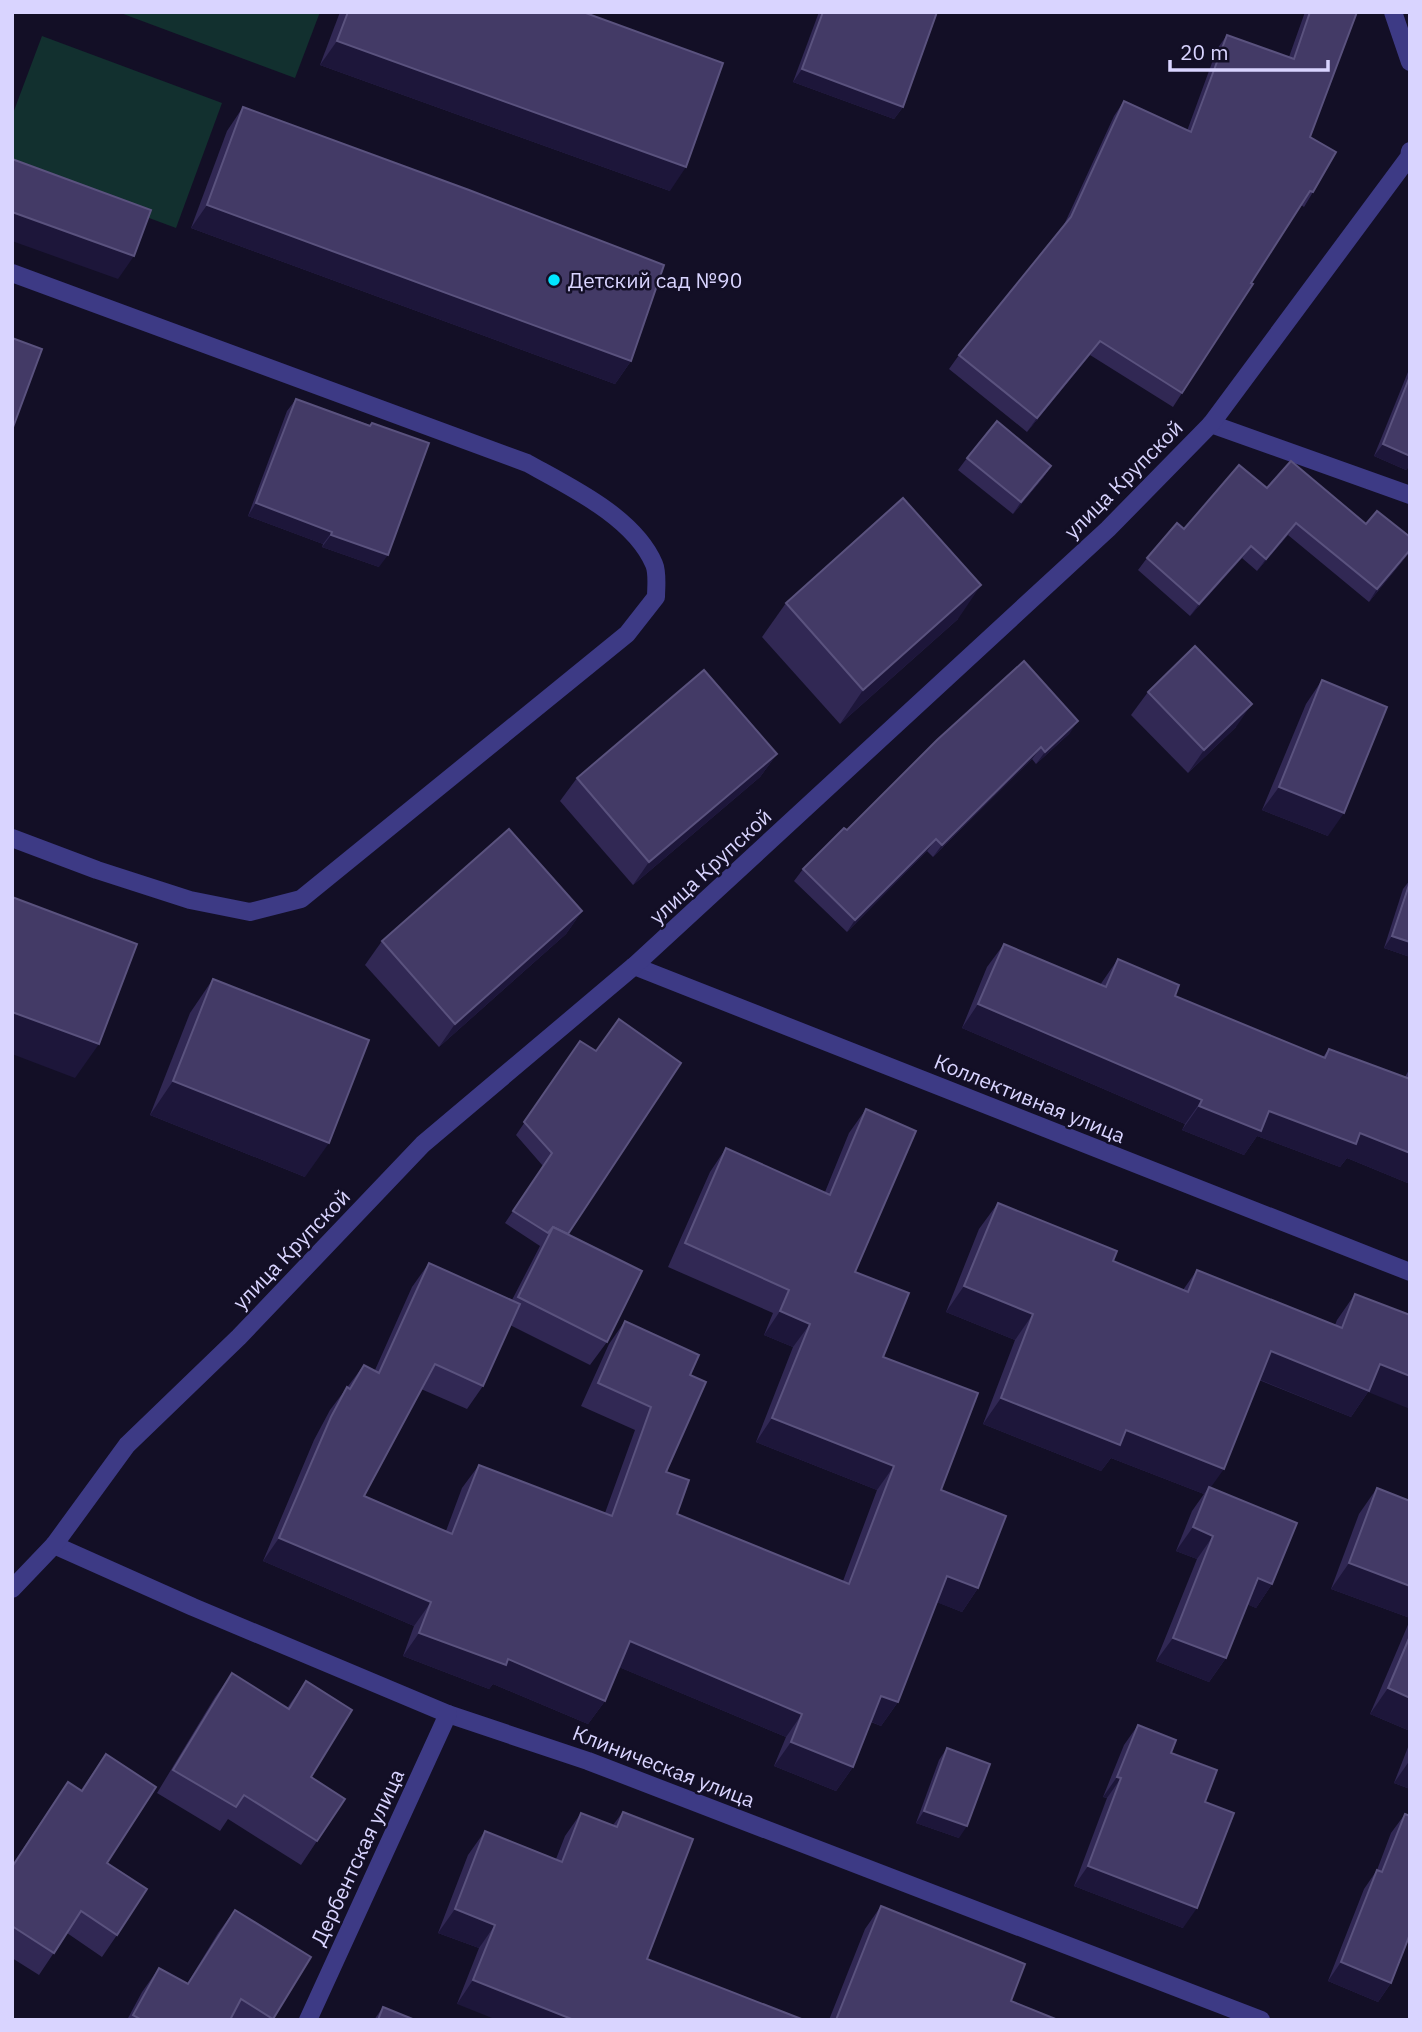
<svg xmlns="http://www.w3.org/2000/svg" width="1422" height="2032" font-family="'IBM Plex Sans',sans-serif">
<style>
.green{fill:#12302f}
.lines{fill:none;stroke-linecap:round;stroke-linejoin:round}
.minor{stroke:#3d3a85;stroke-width:18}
.wall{fill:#312854}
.shaded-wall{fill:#1d163a}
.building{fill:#433a66;stroke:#5a527e;stroke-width:2}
.poi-dot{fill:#00e5ff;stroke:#130f26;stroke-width:2.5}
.labels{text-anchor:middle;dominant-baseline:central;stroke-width:5;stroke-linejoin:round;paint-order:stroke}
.poi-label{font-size:21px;fill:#d9d4ff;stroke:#130f26;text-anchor:start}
.street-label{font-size:21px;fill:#d9d4ff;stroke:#130f26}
</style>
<rect width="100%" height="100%" fill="#130f26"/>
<g class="green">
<polygon points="118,12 320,12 295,78"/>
<polygon points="42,36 222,103 176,228 12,167 12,116"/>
</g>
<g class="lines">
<g class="minor">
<polyline points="1393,12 1410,62"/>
<path d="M12 273 527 463C570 487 634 517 654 564 658 573 656 588 656 597L627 634 301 899 250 912 190 900 97 870 12 838"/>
<polyline points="1211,424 1410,495"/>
<polyline points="634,966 1410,1272"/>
<polyline points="54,1545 193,1607 448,1714 588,1761 1261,2020"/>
<polyline points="12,1589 54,1545 127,1445 239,1337 423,1144 634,966 1108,529 1211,424 1409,157 1410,151"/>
<polyline points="308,2020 448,1714"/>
</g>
</g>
<g class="wall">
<polygon points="340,12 583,12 670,191 320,65"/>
<polygon points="819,12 937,12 903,107 894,119 793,82"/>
<polygon points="1305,12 1357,12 1310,137 1313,192 1304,207 1301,205 1251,283 1182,393 1173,407 1090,355 1027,432 949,369 959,355 1063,227 1114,116 1124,101 1187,131 1217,49 1227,35 1289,57"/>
<polygon points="243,107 631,361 615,384 191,228 227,131"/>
<polygon points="1410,367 1410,465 1406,470 1374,456"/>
<polygon points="296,399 370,425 372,423 379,567 322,547 323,544 248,516 287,411"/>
<polygon points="967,458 1051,466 1043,478 1013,514 958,470"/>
<polygon points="1267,488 1366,524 1410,552 1369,602 1288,535 1257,571 1242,558 1190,616 1138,570 1147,558"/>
<polygon points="786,603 958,619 840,724 762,637"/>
<polygon points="1322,680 1328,836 1262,810 1306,704"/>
<polygon points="1148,692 1236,727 1188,773 1131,715"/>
<polygon points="1070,733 1036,764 1032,759 933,857 927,851 847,932 794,881 803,869 847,830"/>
<polygon points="777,754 760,777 633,885 560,801 577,778"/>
<polygon points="1410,880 1410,957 1384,948 1403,889"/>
<polygon points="582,911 566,934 439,1047 365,965 382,941"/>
<polygon points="1004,944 1100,985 1118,959 1175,996 1323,1057 1329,1049 1405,1077 1410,1068 1410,1184 1347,1158 1340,1167 1257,1136 1244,1155 1182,1130 1185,1124 962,1028 987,967"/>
<polygon points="213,979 305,1177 150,1115 190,1013"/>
<polygon points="580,1041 568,1234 607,1342 590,1365 510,1325 483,1386 467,1409 421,1389 364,1496 446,1531 462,1488 479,1465 605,1513 635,1430 581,1406 609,1344 625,1321 690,1375 666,1472 677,1514 843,1581 877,1490 756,1442 793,1347 764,1335 773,1313 668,1267 710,1172 726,1148 825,1192 849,1133 866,1109 855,1272 883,1357 941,1490 978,1588 962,1612 937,1602 898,1702 881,1726 871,1722 853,1767 836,1791 774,1766 786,1737 619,1667 605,1701 588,1724 493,1684 489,1689 403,1656 414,1626 263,1561 314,1440 330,1410 364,1365 375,1370 412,1287 429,1263 512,1300 540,1246 505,1223 543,1166 516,1135"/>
<polygon points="998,1203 1113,1261 1183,1290 1197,1270 1335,1325 1337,1320 1355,1294 1368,1392 1351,1417 1259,1380 1210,1488 1272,1584 1256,1608 1247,1604 1226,1658 1209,1682 1156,1661 1197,1559 1176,1551 1192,1511 1204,1494 1111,1458 1101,1471 983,1424 1015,1340 946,1312 979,1229"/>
<polygon points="1377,1488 1410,1501 1410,1618 1331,1589 1359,1514"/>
<polygon points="1410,1620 1410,1731 1370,1714"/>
<polygon points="232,1673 287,1708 306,1681 311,1777 317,1841 301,1865 228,1819 220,1831 157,1793 215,1697"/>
<polygon points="1138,1725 1171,1753 1205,1802 1183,1928 1074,1886 1107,1798 1103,1797 1124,1745"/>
<polygon points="1410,1742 1410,1789 1394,1783"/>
<polygon points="947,1748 959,1838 916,1823 939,1760"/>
<polygon points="106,1754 107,1863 117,1935 102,1957 67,1933 39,1975 12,1958 12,1865 68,1782 81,1790"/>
<polygon points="623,1812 647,1959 457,2004 479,1948 438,1933 468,1855 485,1831 556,1859 565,1836 581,1813 613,1825"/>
<polygon points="1405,1814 1391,1983 1378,2002 1328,1981 1364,1889 1377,1870 1391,1833"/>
<polygon points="881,1906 1011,2001 1058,2020 829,2020 865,1929"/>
<polygon points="235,1910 311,1957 272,2020 127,2020 142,1992 159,1968 187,1984 218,1933"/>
<polygon points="383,2007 415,2020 374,2020"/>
</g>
<g class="shaded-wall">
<polygon points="337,41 686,167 670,191 320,65"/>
<polygon points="802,69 903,107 894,119 793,82"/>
<polygon points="207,205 631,361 615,384 191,228"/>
<polygon points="12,212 134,256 118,279 12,241"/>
<polygon points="1100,341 1090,355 1027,432 1037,418"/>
<polygon points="1383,444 1410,456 1410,465 1406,470 1374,456"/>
<polygon points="1051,466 1043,478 1013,514 1021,502"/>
<polygon points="256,503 332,532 323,544 248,516"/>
<polygon points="1296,523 1288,535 1257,571 1266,559"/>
<polygon points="331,535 388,555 379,567 322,547"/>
<polygon points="1251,546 1242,558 1190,616 1199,604"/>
<polygon points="1410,550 1410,552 1369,602 1377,589"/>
<polygon points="981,585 958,619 840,724 863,690"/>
<polygon points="1252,704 1236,727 1188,773 1204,750"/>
<polygon points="1078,721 1070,733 1036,764 1045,752"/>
<polygon points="1041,747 1032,759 933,857 942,845"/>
<polygon points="777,754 760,777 633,885 649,862"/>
<polygon points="1279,787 1344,813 1328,836 1262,810"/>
<polygon points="936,839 927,851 847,932 855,920"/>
<polygon points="582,911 566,934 439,1047 455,1024"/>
<polygon points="1392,936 1410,942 1410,957 1384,948"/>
<polygon points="978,1004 1202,1100 1185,1124 962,1028"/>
<polygon points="12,1012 99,1044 75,1078 12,1054"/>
<polygon points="173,1081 329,1143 305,1177 150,1115"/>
<polygon points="1199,1106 1269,1111 1360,1133 1410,1153 1410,1184 1347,1158 1340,1167 1257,1136 1244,1155 1182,1130"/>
<polygon points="964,1286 1033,1314 1015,1340 946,1312"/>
<polygon points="780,1311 810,1324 793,1347 764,1335"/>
<polygon points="1271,1351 1380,1364 1410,1376 1410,1409 1368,1392 1351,1417 1253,1377"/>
<polygon points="1001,1398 1126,1430 1224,1469 1206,1494 1209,1487 1204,1494 1111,1458 1101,1471 983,1424"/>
<polygon points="772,1418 894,1466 877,1490 756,1442"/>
<polygon points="1193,1527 1213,1536 1197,1559 1176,1551"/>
<polygon points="279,1538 431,1602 414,1626 263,1561"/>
<polygon points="1349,1563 1410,1586 1410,1618 1331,1589"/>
<polygon points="947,1576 978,1588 962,1612 931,1600"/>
<polygon points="1258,1578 1272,1584 1256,1608 1241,1602"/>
<polygon points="419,1633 508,1659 605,1701 588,1724 493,1684 489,1689 403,1656"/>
<polygon points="1173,1638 1226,1658 1209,1682 1156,1661"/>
<polygon points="630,1641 802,1714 786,1737 614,1665"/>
<polygon points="1388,1688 1410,1698 1410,1731 1370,1714"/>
<polygon points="881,1696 898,1702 881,1726 865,1719"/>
<polygon points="791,1742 853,1767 836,1791 774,1766"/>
<polygon points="1410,1760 1410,1789 1394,1783"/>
<polygon points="1117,1777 1121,1778 1107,1798 1103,1797"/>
<polygon points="924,1811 967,1826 959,1838 916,1823"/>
<polygon points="1088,1866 1197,1908 1183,1928 1074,1886"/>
<polygon points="455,1909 495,1925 479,1948 438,1933"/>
<polygon points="1341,1962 1391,1983 1378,2002 1328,1981"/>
<polygon points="473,1980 574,2020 497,2020 457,2004"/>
</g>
<g class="building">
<polygon points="348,12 583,12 723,63 686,167 337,41"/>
<polygon points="823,12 937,12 903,107 802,69"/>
<polygon points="1310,12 1357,12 1310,137 1336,152 1313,192 1310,191 1251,283 1253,284 1182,393 1100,341 1037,418 959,355 1071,217 1124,101 1191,132 1227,35 1294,59"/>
<polygon points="243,107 469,190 664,265 631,361 207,205"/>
<polygon points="12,159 151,210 134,256 12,212"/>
<polygon points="12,338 42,349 12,430"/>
<polygon points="1410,376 1410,456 1383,444"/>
<polygon points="296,399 370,426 372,423 429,443 388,555 331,535 332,532 256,503"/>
<polygon points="997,421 1051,466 1021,502 967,458"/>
<polygon points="1291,461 1366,524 1377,511 1410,537 1410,550 1377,589 1296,523 1266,559 1251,546 1199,604 1147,558 1177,523 1184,529 1239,465 1267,488"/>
<polygon points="903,498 981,585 863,690 786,603"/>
<polygon points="1195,646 1252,704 1204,750 1148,692"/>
<polygon points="1024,661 1078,721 1045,752 1041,747 942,845 936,839 855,920 803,869 844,828 847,830 937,740"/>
<polygon points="704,670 777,754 649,862 577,778"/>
<polygon points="1322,680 1387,707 1344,813 1279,787"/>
<polygon points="509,829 582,911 455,1024 382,941"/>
<polygon points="1410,882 1410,942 1392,936"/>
<polygon points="12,897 137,944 99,1044 12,1012"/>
<polygon points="1004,944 1106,987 1118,959 1179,985 1175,996 1325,1058 1329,1049 1410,1079 1410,1153 1360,1133 1356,1144 1269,1111 1261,1131 1199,1106 1202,1100 978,1004"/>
<polygon points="213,979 369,1040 329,1143 173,1081"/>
<polygon points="619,1019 681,1063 568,1234 553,1227 548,1233 513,1211 552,1153 524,1122 580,1041 596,1051"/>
<polygon points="866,1109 916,1131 855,1272 909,1293 883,1357 978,1393 941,1490 1006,1516 978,1588 947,1576 898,1702 881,1696 853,1767 791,1742 802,1714 630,1641 605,1701 508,1659 506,1665 419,1633 431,1602 279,1538 331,1417 347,1387 350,1389 364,1365 379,1373 429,1263 520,1304 483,1386 435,1364 364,1496 452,1534 479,1465 612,1516 651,1407 598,1383 625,1321 699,1355 690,1375 706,1382 666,1472 689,1480 677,1514 849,1584 894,1466 772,1418 810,1324 780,1311 789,1290 685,1243 726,1148 830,1195"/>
<polygon points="998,1203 1117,1251 1113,1261 1188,1292 1197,1270 1342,1328 1355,1294 1410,1315 1410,1376 1380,1364 1369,1391 1271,1351 1224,1469 1126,1430 1120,1445 1001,1398 1033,1314 964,1286"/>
<polygon points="553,1227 642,1271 607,1342 518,1297"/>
<polygon points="1209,1487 1297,1523 1272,1584 1258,1578 1226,1658 1173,1638 1213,1536 1193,1527"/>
<polygon points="1377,1488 1410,1501 1410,1586 1349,1563"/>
<polygon points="1410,1636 1410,1698 1388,1688"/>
<polygon points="232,1673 289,1709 306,1681 352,1710 311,1777 345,1799 317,1841 244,1795 236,1807 173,1770"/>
<polygon points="1138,1725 1176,1740 1171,1753 1217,1770 1205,1802 1234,1813 1197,1908 1088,1866 1121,1778 1117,1777"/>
<polygon points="947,1748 990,1764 967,1826 924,1811"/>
<polygon points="106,1754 156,1787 107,1863 147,1889 117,1935 81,1911 54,1953 12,1926 12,1867 68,1782 82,1791"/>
<polygon points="623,1812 693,1839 647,1959 804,2020 574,2020 473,1980 495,1925 455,1909 485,1831 562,1862 581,1813 617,1827"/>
<polygon points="1405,1814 1410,1816 1410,1934 1391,1983 1341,1962 1377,1870 1382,1872"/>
<polygon points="881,1906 1025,1964 1011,2001 1058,2020 836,2020"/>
<polygon points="235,1910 311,1957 273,2019 241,1999 230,2020 142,2020 133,2015 159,1968 188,1984"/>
<polygon points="383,2007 415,2020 378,2020"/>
</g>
<circle class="poi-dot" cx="554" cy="280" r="7"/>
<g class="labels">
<g class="poi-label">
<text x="568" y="280">Детский сад №90</text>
</g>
<g class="street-label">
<text transform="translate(1123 479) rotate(-45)">улица Крупской</text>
<text transform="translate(710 866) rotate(-43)">улица Крупской</text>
<text transform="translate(1030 1098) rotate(22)">Коллективная улица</text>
<text transform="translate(291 1249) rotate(-46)">улица Крупской</text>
<text transform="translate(664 1766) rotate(21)">Клиническая улица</text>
<text transform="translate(357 1857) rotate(-65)">Дербентская улица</text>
</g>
</g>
<rect width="1422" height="2032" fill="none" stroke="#d9d4ff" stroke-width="28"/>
<path d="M1170 60v10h158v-10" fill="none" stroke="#d9d4ff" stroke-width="3.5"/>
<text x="1180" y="60" font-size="21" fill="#d9d4ff" stroke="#130f26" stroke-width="5" paint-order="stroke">20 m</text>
</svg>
